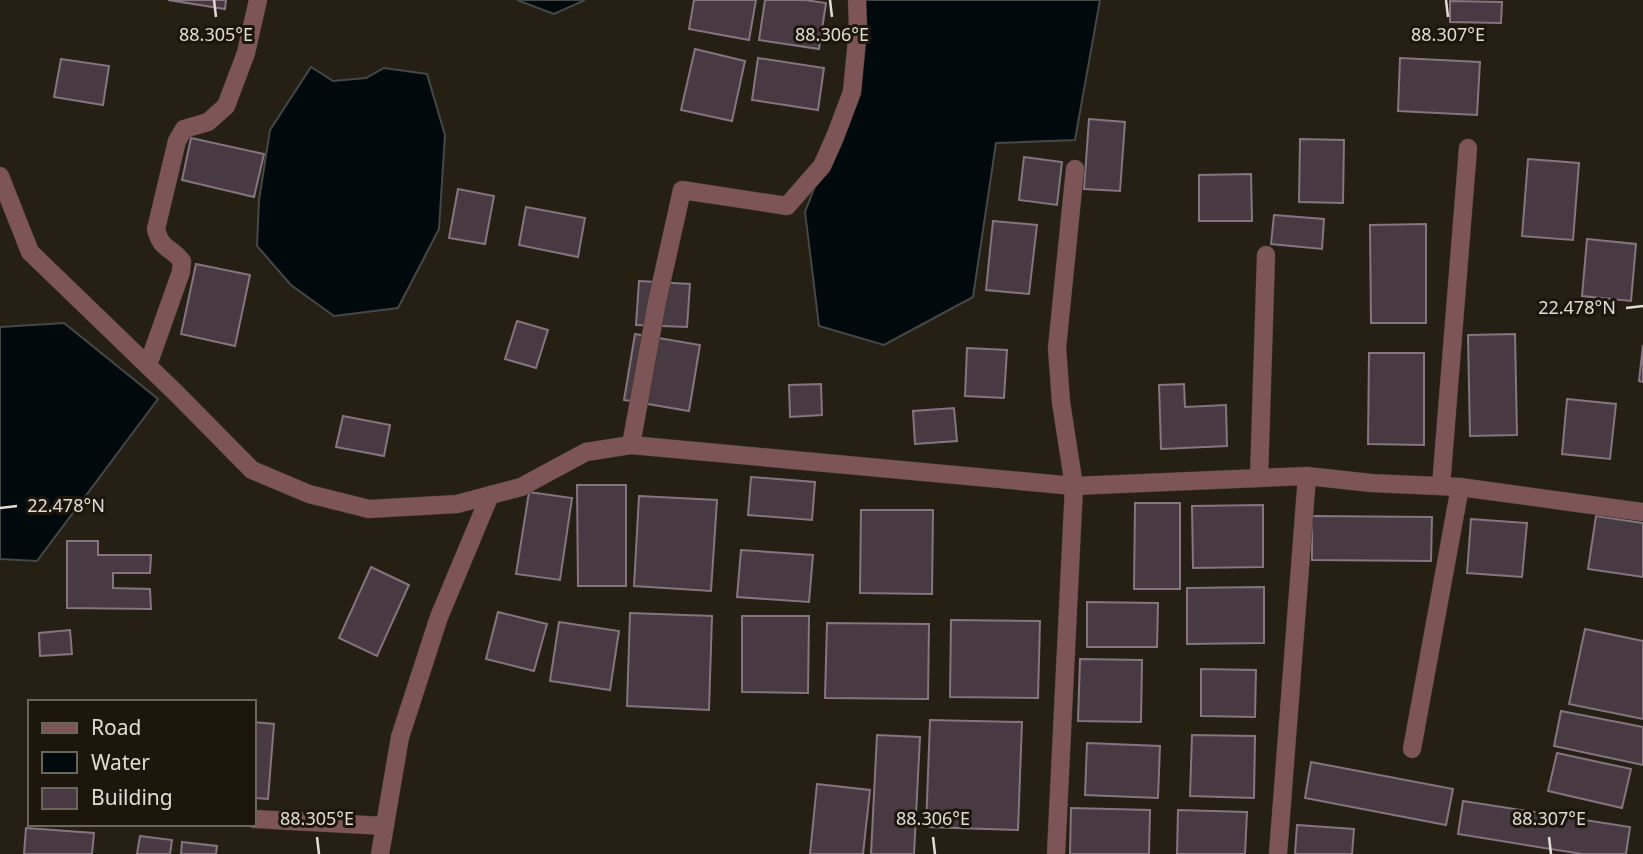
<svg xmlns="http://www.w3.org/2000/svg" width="1643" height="854" font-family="'Noto Sans',sans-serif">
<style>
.water{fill:#00090b;stroke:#444948;stroke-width:2}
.building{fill:#473a43;stroke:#84757f;stroke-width:2}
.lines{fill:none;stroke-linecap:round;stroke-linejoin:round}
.minor-casing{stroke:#3f3a2f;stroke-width:19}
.minor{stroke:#7d5557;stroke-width:18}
.ticks{fill:none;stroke:#e1ddd6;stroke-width:2.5}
.ticks-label{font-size:18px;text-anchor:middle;fill:#e1ddd6;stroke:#1c160b;stroke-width:6;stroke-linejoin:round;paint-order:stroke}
</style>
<rect width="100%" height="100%" fill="#251f14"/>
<g class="water">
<polygon points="517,0 585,0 554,14"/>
<polygon points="851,0 1100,0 1075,140 996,143 973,297 884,345 819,326 805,212 859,74"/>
<polygon points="311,67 333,81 366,78 384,68 427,74 445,135 439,229 398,308 334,316 291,285 257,246 259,200 270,130"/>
<polygon points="64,323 158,399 37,561 0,559 0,327"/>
</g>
<g class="building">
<polygon points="168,0 226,0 225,9"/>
<polygon points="694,0 756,0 749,40 689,29"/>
<polygon points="765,0 805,0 826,3 819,49 759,40"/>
<polygon points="1450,1 1502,2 1501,23 1450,22"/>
<polygon points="695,49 745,61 732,121 681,110"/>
<polygon points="758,58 824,68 818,110 752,100"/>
<polygon points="1400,58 1480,62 1477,115 1398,111"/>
<polygon points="61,59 109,66 103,105 54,97"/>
<polygon points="1089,119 1125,122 1120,191 1084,189"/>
<polygon points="191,138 264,154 254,197 182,180"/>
<polygon points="1300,139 1344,140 1343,203 1299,202"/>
<polygon points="1024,157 1062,162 1057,205 1019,200"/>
<polygon points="1528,159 1579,163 1573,240 1522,236"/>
<polygon points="1251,174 1252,221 1199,221 1199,175"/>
<polygon points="458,189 494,196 485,244 449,238"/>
<polygon points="526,207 585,218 578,257 519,245"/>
<polygon points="1274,215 1324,219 1322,249 1271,244"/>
<polygon points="993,221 1037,225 1029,294 986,290"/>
<polygon points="1426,224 1426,323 1371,323 1370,225"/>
<polygon points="1587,239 1636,244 1631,301 1582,296"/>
<polygon points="196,264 250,275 235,346 181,334"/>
<polygon points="639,281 690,284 687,327 636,325"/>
<polygon points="517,321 548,330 536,368 505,359"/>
<polygon points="635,334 700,345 689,411 624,400"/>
<polygon points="1515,334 1517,435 1470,436 1468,335"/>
<polygon points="1643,345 1643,382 1639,381"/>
<polygon points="967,348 1007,350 1004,398 965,396"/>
<polygon points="1369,353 1424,353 1424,445 1368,444"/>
<polygon points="821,384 822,415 790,417 789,385"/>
<polygon points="1184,384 1185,407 1226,405 1227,446 1161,449 1159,385"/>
<polygon points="1567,399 1616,404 1610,459 1562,454"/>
<polygon points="954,408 957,441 915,444 913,411"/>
<polygon points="343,416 390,425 384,456 336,447"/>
<polygon points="751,477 815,482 812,520 748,515"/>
<polygon points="577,485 626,485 626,586 578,586"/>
<polygon points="529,492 572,498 560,580 516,574"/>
<polygon points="639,496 717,500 711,591 634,586"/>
<polygon points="1135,503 1180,503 1180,589 1134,589"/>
<polygon points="1263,505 1263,567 1193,568 1192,506"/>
<polygon points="861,510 933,510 932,594 860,593"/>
<polygon points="1312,516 1432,517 1431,561 1312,560"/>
<polygon points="1596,516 1643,523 1643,577 1588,569"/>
<polygon points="1471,519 1527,523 1522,577 1467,573"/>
<polygon points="67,541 98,541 98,555 151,555 150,573 113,573 113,588 150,589 151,609 67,608"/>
<polygon points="741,550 813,555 809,602 737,597"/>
<polygon points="371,567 409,585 377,656 339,638"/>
<polygon points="1264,587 1264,643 1187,644 1187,588"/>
<polygon points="1087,602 1158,603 1157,647 1087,647"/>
<polygon points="498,612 547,624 534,671 486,659"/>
<polygon points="630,613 712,616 709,710 627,706"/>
<polygon points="742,616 809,616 808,693 742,692"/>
<polygon points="951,620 1040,621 1038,698 950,697"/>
<polygon points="559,622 619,631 610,690 550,681"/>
<polygon points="827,623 929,624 928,699 825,698"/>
<polygon points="1585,629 1643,641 1643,719 1569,704"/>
<polygon points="70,630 72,654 40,656 39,633"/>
<polygon points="1080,659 1142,660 1141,722 1078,721"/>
<polygon points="1201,669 1256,670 1255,717 1201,716"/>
<polygon points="1561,711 1643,727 1643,765 1554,746"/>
<polygon points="930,720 1022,722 1018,830 926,827"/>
<polygon points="254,722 274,724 268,799 254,798"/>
<polygon points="877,735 920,737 914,854 871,854"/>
<polygon points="1192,735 1255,736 1254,798 1190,796"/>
<polygon points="1087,743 1160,746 1158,798 1085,795"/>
<polygon points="1557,753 1631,769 1622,808 1548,791"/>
<polygon points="1311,762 1453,789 1446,825 1305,798"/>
<polygon points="817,784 870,790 863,854 810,854"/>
<polygon points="1463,801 1630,827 1626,854 1582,854 1458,834"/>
<polygon points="1071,808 1150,810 1149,854 1070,854"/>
<polygon points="1178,810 1247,812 1245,854 1177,854"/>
<polygon points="1297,825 1354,829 1352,854 1295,854"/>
<polygon points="26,828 94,833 92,854 24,854"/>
<polygon points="140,836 172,840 170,854 137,854"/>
<polygon points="182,842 217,846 216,854 181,854"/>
</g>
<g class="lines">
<g class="minor-casing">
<g id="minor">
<polyline points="0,176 30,252 176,393 252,470 309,494 369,509 457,504 521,487 586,452 631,445 1074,486 1307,476 1371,483 1460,487 1643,512"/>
<path d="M148 365 181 272 182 261C170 246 161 250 156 229L177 141 184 129 208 122 226 106 246 53 258 0"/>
<polyline points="631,445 657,302 682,190 787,206 822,166 835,137 852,92 858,29 857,0"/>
<polyline points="1259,478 1266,255"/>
<polyline points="1441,486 1468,148"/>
<polyline points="1412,749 1460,487"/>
<polyline points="254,819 385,826"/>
<polyline points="380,854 400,737 439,617 490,495"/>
<polyline points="1056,854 1074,486 1061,402 1057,348 1075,169"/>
<polyline points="1278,854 1307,476"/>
</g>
</g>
<use href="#minor" class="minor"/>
</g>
<path class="ticks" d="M214 0 216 17M830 0 832 17M1446 0 1448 17M1626 308 1643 306M0 508 17 506M317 837 319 854M933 837 935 854M1549 837 1551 854"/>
<g class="ticks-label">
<text x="216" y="41">88.305°E</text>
<text x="832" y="41">88.306°E</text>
<text x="1448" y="41">88.307°E</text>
<text x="1577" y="314">22.478°N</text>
<text x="66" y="512">22.478°N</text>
<text x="317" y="825">88.305°E</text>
<text x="933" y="825">88.306°E</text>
<text x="1549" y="825">88.307°E</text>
</g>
<rect x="28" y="700" width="228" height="126" fill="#1c160b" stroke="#6b665c" stroke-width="2"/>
<rect x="42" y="723" width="35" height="10" fill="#7d5557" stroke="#6b665c" stroke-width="2"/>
<text x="91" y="735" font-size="21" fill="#e1ddd6">Road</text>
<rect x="42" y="752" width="35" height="21" fill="#00090b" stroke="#6b665c" stroke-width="2"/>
<text x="91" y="770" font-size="21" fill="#e1ddd6">Water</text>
<rect x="42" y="788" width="35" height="21" fill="#473a43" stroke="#6b665c" stroke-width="2"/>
<text x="91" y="805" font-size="21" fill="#e1ddd6">Building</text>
</svg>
